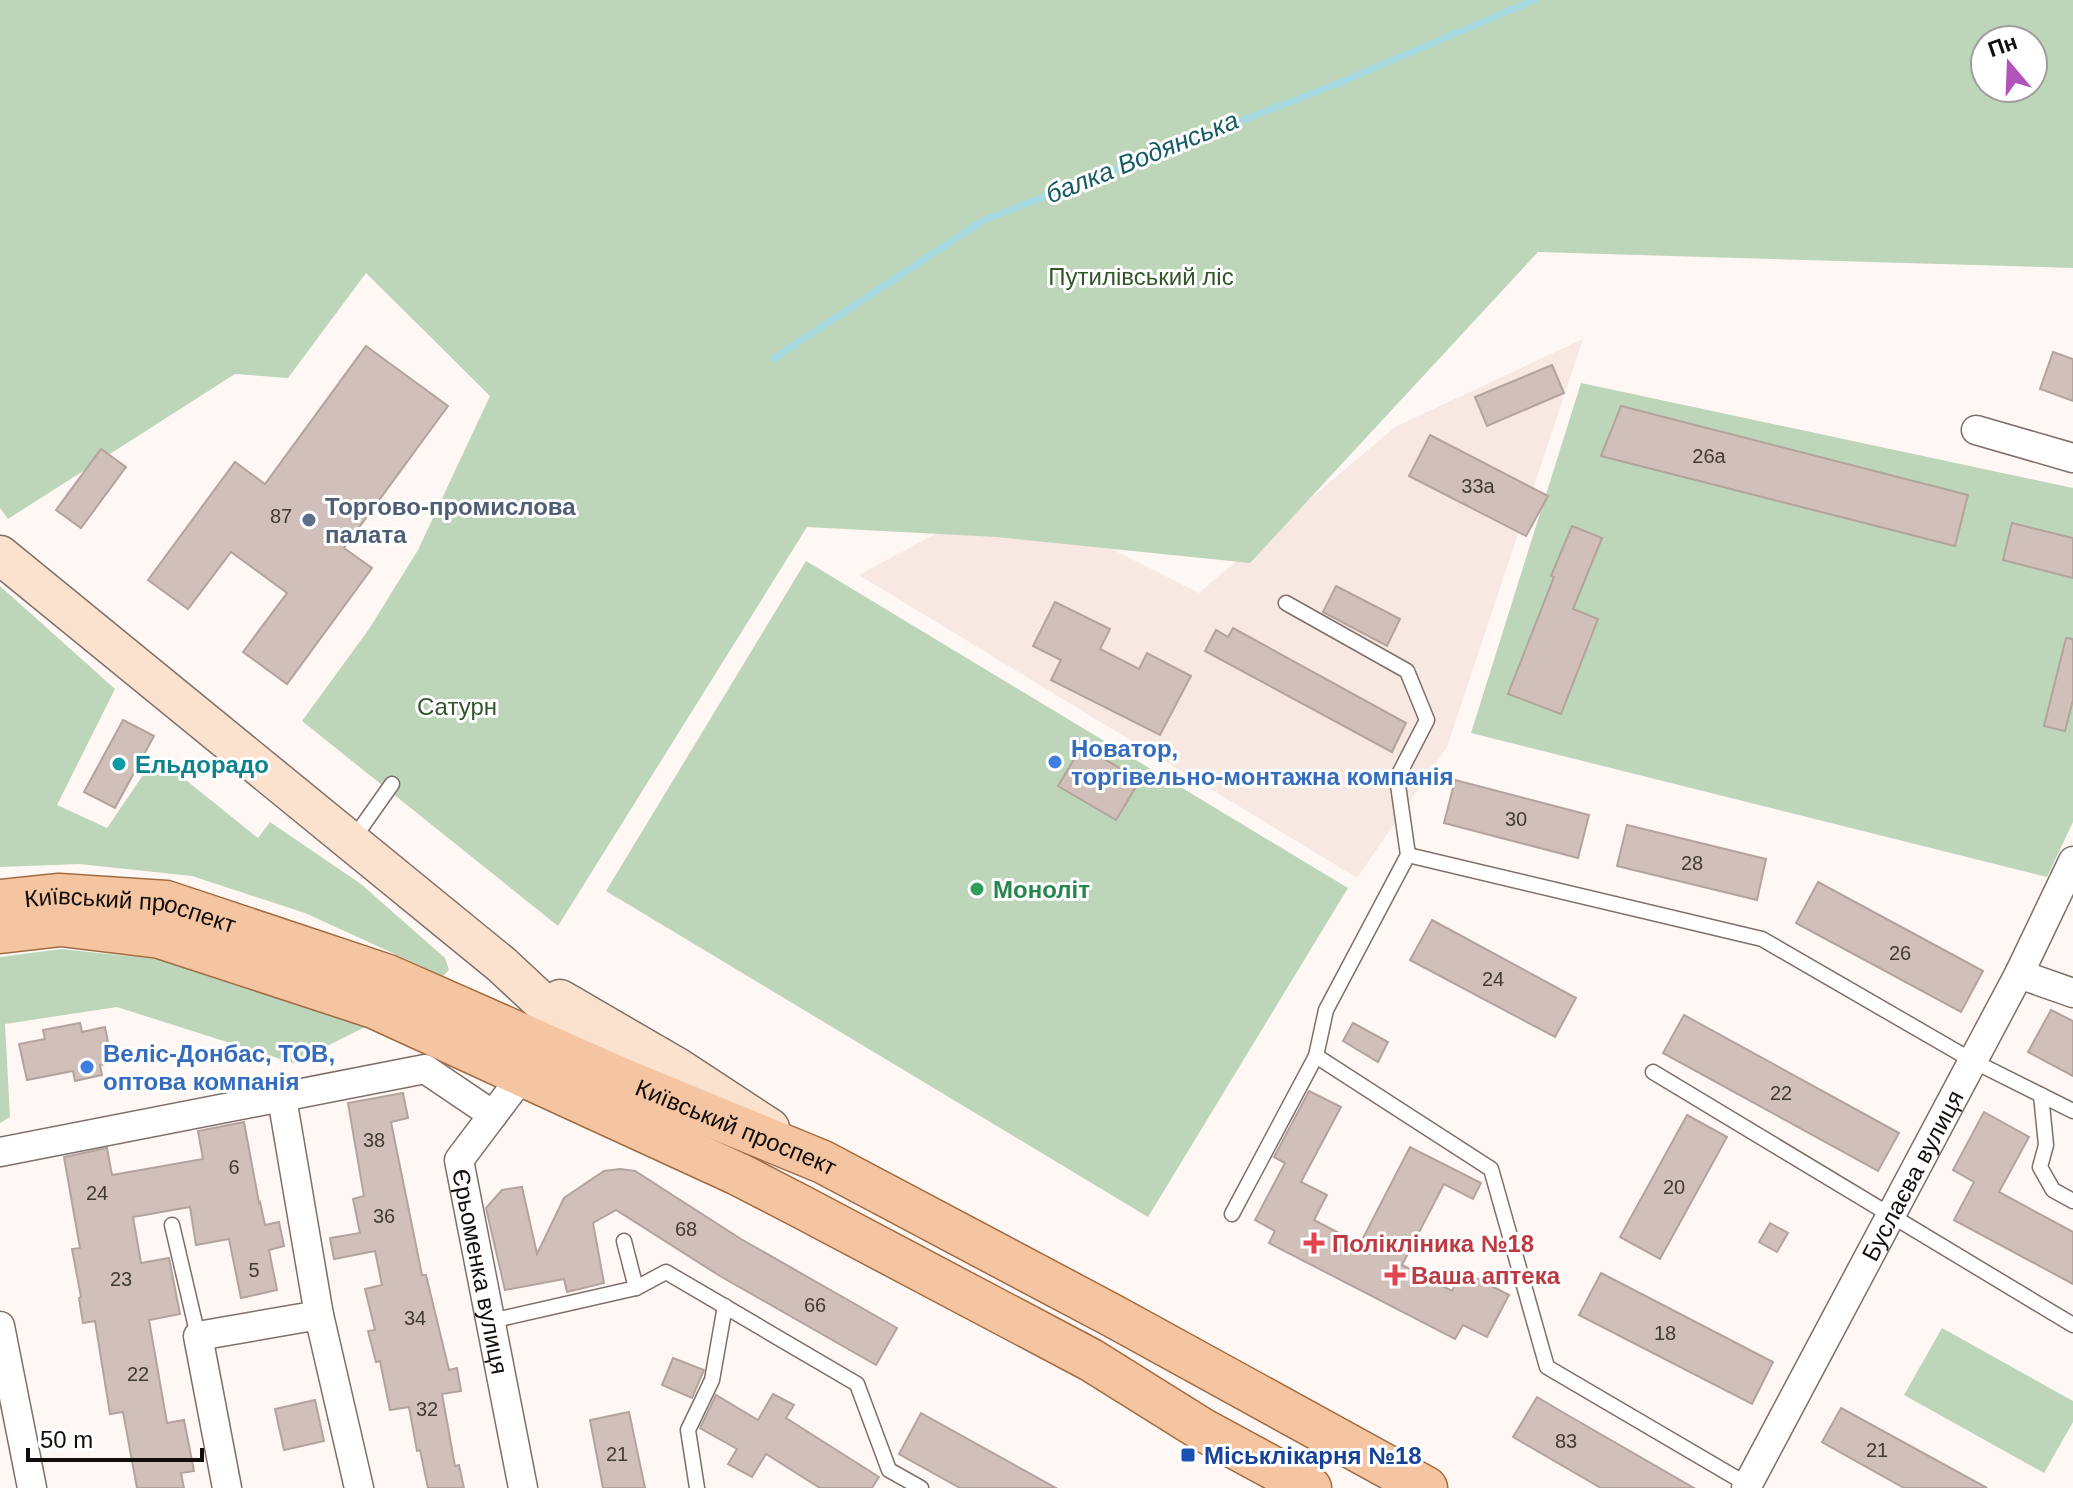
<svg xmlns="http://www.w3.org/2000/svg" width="2073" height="1488" font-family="Arial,sans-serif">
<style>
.built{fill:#f7e8e2}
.green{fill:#bdd5b8;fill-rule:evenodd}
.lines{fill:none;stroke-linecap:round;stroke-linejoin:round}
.stream{stroke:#a7dae0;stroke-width:7}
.building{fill:#d1c0b9;stroke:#b3a39c;stroke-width:2}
.lane-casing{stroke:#7e6f68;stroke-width:17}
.street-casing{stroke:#7e6f68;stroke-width:31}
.secondary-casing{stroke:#7e6f68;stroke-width:41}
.primary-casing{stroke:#a16b42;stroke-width:45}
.lane{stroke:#fff;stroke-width:14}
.street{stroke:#fff;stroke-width:28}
.secondary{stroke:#fae2cf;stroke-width:38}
.primary{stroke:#f4c5a0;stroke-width:42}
.service-dot{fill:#5c6f8a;stroke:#fff;stroke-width:3}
.shop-dot{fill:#3f7fe0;stroke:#fff;stroke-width:3}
.culture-dot{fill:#0f9aa8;stroke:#fff;stroke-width:3}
.leisure-dot{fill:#2e9e5b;stroke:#fff;stroke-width:3}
.health-dot{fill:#e0444e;stroke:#fff;stroke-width:3}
.transit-dot{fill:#1a4fb4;stroke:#fff;stroke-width:3}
.labels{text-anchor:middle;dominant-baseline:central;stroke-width:6;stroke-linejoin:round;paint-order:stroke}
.number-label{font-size:20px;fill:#423a36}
.park-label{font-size:24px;fill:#31572b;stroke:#fff}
.service-label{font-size:24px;font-weight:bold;fill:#4e5e75;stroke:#fff;text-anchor:start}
.shop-label{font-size:24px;font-weight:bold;fill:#366cbe;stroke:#fff;text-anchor:start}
.culture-label{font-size:24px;font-weight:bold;fill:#0d838f;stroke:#fff;text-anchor:start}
.leisure-label{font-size:24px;font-weight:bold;fill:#27864d;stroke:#fff;text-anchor:start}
.street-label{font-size:24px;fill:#130d0b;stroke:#fff}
.health-label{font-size:24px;font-weight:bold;fill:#be3a42;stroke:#fff;text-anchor:start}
.transit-label{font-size:24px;font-weight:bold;fill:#164399;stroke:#fff;text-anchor:start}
.water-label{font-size:26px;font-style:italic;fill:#175c63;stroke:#fff}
</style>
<rect width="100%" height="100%" fill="#fef7f4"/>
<polygon class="built" points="1583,339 1447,747 1357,878 859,575 1006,496 1199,593 1395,427"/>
<g class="green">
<path d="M0 0H2073V268L1538 252 1250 563 997 537 807 527 558 926 302 721 369 629 418 550 490 396 366 273 288 378 235 374 8 519 0 508ZM1985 40H2033V88H1985Z"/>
<polygon points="1581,383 2073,488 2073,822 2047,877 1471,733"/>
<polygon points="806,561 1348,888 1148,1217 606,891"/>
<polygon points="0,586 115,689 57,805 107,828 156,756 258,838 270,822 361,884 445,958 449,970 443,976 305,913 192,876 79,864 0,867"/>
<polygon points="61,949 165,960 367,1026 293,1063 117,1007 5,1024 10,1117 0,1123 0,957"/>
<polygon points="1942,1328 2073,1401 2073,1422 2044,1473 1904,1395"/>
</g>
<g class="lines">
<polyline class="stream" points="773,359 984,220 1339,83 1534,0"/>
</g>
<g class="building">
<polygon points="366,346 448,406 344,548 372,568 287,684 243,652 287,593 231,552 188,609 148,580 235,462 265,484"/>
<polygon points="2053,352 2073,359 2073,401 2040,389"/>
<polygon points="1552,365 1564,393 1487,426 1475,397"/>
<polygon points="1621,406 1968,495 1955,546 1601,456"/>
<polygon points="1430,435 1548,496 1526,536 1409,476"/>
<polygon points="101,449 126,467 81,528 56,510"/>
<polygon points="2012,523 2073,538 2073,578 2003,560"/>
<polygon points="1572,526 1602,538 1573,609 1598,619 1561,714 1508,694 1554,577 1551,576"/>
<polygon points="1336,586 1400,619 1387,646 1323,612"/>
<polygon points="1055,602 1110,629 1100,649 1139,669 1147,653 1191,676 1160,735 1051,680 1061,660 1033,646"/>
<polygon points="1233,628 1406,723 1392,752 1205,651 1216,630 1228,637"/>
<polygon points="2066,638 2073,639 2073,700 2065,731 2044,726"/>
<polygon points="123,720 154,736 115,808 84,792"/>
<polygon points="1082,746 1140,780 1116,820 1058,786"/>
<polygon points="1455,780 1589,815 1578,858 1444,823"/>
<polygon points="1627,825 1766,859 1757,900 1617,866"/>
<polygon points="1818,882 1983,971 1961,1012 1796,923"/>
<polygon points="1432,920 1576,998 1555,1037 1410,960"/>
<polygon points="2051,1010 2073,1021 2073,1076 2028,1052"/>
<polygon points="1684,1015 1899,1133 1878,1171 1663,1053"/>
<polygon points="80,1023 82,1032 105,1027 112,1063 100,1065 102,1075 75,1081 73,1071 27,1080 19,1044 45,1039 43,1030"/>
<polygon points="1353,1023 1388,1042 1378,1062 1343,1041"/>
<polygon points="1309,1091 1341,1107 1301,1182 1327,1195 1314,1220 1360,1244 1410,1147 1481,1183 1473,1199 1444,1184 1402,1265 1452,1291 1462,1271 1509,1295 1487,1337 1463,1325 1455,1339 1269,1243 1275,1231 1255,1220 1285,1163 1274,1157"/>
<polygon points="403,1093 408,1118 391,1122 422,1275 426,1275 449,1370 457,1368 461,1391 442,1394 455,1466 459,1465 464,1488 428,1488 420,1450 417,1451 409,1407 390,1410 380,1361 376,1362 368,1331 375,1330 365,1289 382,1285 375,1251 334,1259 330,1238 360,1233 353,1199 364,1196 348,1103"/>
<polygon points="1984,1112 2029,1137 1999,1192 2073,1232 2073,1284 1954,1220 1974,1182 1953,1170"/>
<polygon points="1687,1115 1727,1137 1660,1259 1620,1237"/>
<polygon points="244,1122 259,1203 260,1202 265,1225 279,1222 284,1246 269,1250 277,1290 241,1298 229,1239 196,1245 190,1207 133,1217 141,1263 169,1258 180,1314 149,1320 167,1423 184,1420 194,1471 181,1473 184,1488 137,1488 123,1412 110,1414 95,1321 83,1323 79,1298 81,1297 72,1249 80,1248 64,1157 107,1148 112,1175 203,1159 198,1131"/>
<polygon points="620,1169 635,1171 741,1239 897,1328 876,1365 720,1276 616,1210 593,1223 604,1283 567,1292 564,1279 505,1290 486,1208 502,1190 522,1187 537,1254 564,1198 604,1171"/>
<polygon points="1770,1223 1788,1233 1777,1252 1759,1242"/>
<polygon points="1601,1273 1773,1362 1752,1404 1579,1315"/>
<polygon points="673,1358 704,1370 692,1398 662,1385"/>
<polygon points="773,1394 794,1405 786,1418 879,1477 872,1488 820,1488 766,1454 752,1477 728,1464 737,1449 700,1428 716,1395 758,1420"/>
<polygon points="1537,1397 1564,1413 1694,1488 1601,1488 1513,1437"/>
<polygon points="315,1400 324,1441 284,1450 275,1409"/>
<polygon points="1841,1408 1987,1488 1904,1488 1822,1442"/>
<polygon points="629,1412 645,1488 603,1488 590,1420"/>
<polygon points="921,1413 1056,1488 960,1488 899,1454"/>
</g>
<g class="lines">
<g class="lane-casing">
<g id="lane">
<polyline points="1286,603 1407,671 1427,720 1397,778 1408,855 1326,1010 1316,1056 1491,1169 1547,1367 1750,1486"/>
<polyline points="351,842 392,784"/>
<polyline points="1408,855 1762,939 1973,1061 2073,1111"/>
<polyline points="1653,1072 2073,1325"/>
<polyline points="2041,1095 2046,1145 2040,1167 2053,1190 2073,1201"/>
<polyline points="1232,1214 1316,1056"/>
<polyline points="172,1225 198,1336"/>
<polyline points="624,1241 636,1288"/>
<polyline points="491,1321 636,1288 666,1272 857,1384 889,1470 921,1488"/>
<polyline points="697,1488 688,1430 712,1380 725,1306"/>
</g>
</g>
<g class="street-casing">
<g id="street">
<polyline points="1976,430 2073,458"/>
<polyline points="2019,974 2073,993"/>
<path id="s1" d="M523 1075 459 1160 523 1488"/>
<polyline points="282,1098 319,1315"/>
<polyline points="0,1152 425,1069 493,1115"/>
<polyline points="0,1326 32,1488"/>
<polyline points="227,1488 198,1336 319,1315 359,1488"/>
<path id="s2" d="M1746 1488 2019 974 2073 861"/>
</g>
</g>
<g class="secondary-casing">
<g id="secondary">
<polyline points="0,555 501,964 617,1072"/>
<polyline points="560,999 677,1067 770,1128"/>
</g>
</g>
<g class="primary-casing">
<g id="primary">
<path id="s3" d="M0 901 59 895 166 902 388 976 628 1082 823 1162 1115 1317 1426 1488"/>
<polyline points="0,932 61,925 160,937 374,1007 738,1174 800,1206 1091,1360 1203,1430 1310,1488"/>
</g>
</g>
<use href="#lane" class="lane"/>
<use href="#street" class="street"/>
<use href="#secondary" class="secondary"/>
<use href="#primary" class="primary"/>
</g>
<circle class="service-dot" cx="309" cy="520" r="8"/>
<g class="shop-dot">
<circle cx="1055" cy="762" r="8"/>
<circle cx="87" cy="1067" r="8"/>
</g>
<circle class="culture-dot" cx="119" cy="764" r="8"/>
<circle class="leisure-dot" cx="977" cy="889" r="8"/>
<g class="health-dot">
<path d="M1310 1231h8v8h8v8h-8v8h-8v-8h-8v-8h8z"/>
<path d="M1391 1263h8v8h8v8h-8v8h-8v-8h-8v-8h8z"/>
</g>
<rect class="transit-dot" x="1180" y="1447" width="16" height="16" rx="4"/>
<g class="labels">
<g class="number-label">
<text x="1709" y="456">26а</text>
<text x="1478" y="486">33а</text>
<text x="281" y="516">87</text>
<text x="1516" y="819">30</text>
<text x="1692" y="863">28</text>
<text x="1900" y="953">26</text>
<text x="1493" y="979">24</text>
<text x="1781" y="1093">22</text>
<text x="374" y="1140">38</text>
<text x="234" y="1167">6</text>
<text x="1674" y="1187">20</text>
<text x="97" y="1193">24</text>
<text x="384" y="1216">36</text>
<text x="686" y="1229">68</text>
<text x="254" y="1270">5</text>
<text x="121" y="1279">23</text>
<text x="815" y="1305">66</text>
<text x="415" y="1318">34</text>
<text x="1665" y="1333">18</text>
<text x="138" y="1374">22</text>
<text x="427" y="1409">32</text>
<text x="1566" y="1441">83</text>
<text x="1877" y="1450">21</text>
<text x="617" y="1454">21</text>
</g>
<g class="park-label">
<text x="1141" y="276">Путилівський ліс</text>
<text x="457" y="706">Сатурн</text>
</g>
<g class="service-label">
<text x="325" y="506">Торгово-промислова<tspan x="325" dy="28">палата</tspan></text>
</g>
<g class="shop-label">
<text x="1071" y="748">Новатор,<tspan x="1071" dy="28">торгівельно-монтажна компанія</tspan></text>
<text x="103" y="1053">Веліс-Донбас, ТОВ,<tspan x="103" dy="28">оптова компанія</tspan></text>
</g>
<g class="culture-label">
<text x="135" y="764">Ельдорадо</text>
</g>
<g class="leisure-label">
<text x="993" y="889">Моноліт</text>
</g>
<g class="street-label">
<text stroke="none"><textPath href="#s3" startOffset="132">Київський проспект</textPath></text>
<text stroke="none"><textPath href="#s3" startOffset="780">Київський проспект</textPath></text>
<text stroke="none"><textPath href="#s2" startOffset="354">Буслаєва вулиця</textPath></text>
<text stroke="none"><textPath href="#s1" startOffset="220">Єрьоменка вулиця</textPath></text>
</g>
<g class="health-label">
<text x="1332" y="1243">Полікліника №18</text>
<text x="1411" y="1275">Ваша аптека</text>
</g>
<g class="transit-label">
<text x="1204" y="1455">Міськлікарня №18</text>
</g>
<g class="water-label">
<text transform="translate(1142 157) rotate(-22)">балка Водянська</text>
</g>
</g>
<g transform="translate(2009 64) rotate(341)"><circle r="38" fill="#ffffff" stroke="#a19e9d" stroke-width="2"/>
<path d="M0-6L14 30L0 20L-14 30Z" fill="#b252bb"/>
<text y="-12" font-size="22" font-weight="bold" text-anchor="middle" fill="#130d0b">Пн</text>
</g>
<path d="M28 1448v12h174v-12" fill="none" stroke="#130d0b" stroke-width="4"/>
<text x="40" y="1448" font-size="24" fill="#130d0b" stroke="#ffffff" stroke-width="6" paint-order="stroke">50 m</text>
</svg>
